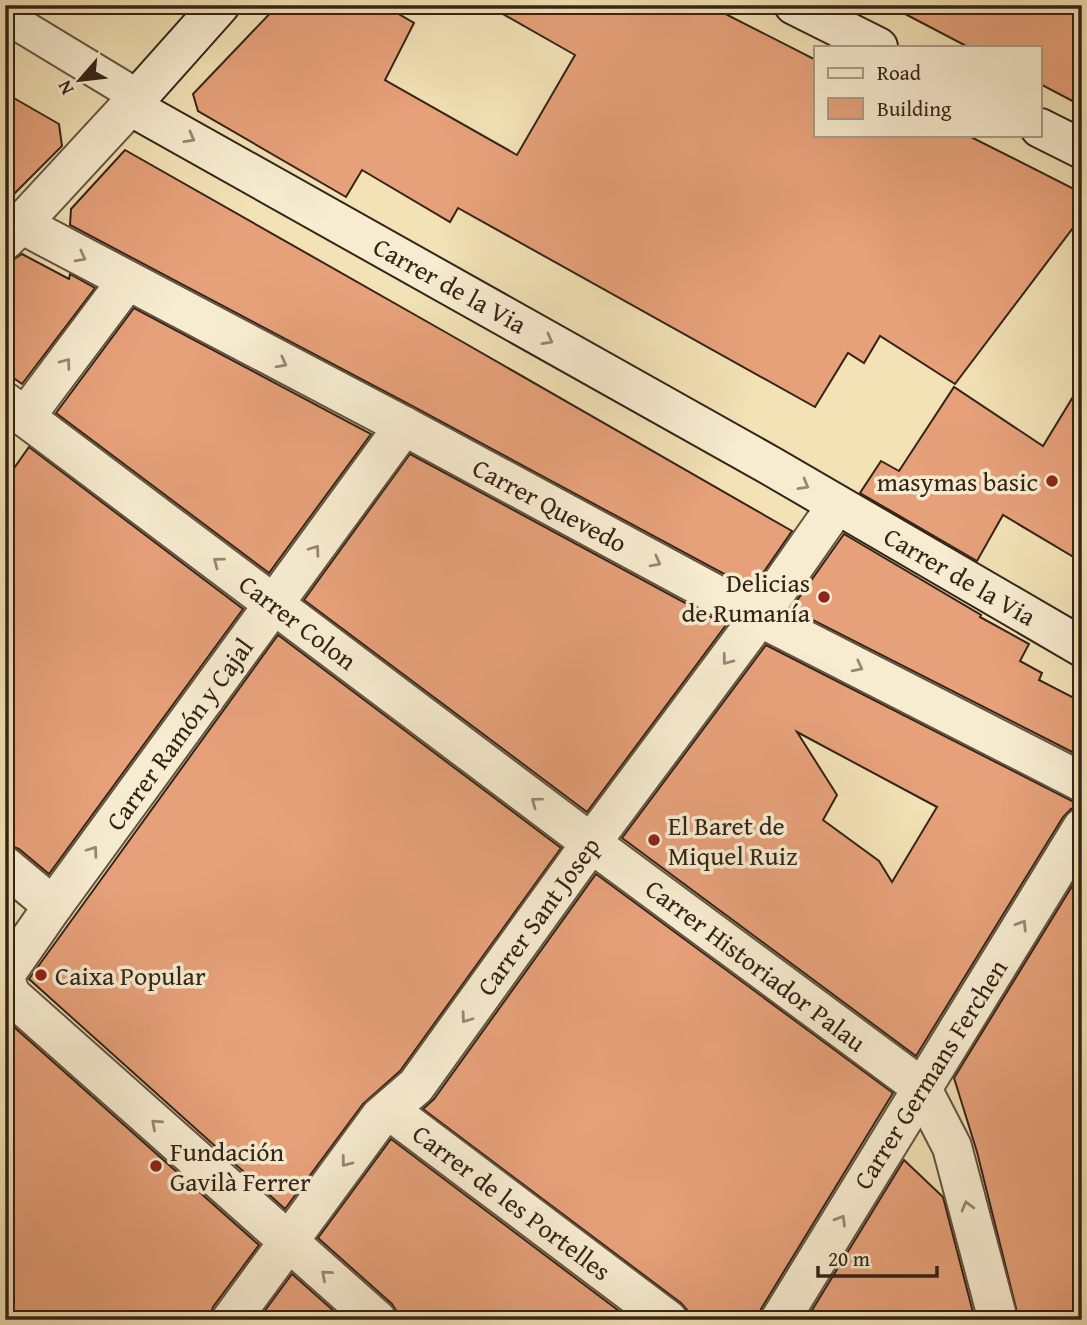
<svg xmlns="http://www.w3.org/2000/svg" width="1087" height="1325" font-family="'Gentium Book Plus',serif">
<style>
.building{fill:#e7a17a;stroke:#342418;stroke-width:2;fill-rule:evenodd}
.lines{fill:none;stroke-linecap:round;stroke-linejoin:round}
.pedestrian-casing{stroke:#645440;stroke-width:37}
.minor-casing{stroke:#645440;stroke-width:42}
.tertiary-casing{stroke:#645440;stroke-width:42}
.secondary-casing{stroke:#342418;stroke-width:42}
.pedestrian{stroke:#f7ecd0;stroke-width:33}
.minor{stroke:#f7ecd0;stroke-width:38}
.tertiary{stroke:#f7ecd0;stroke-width:38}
.secondary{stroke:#f7ecd0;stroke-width:38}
.oneway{stroke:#968874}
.poi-dot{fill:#8f2418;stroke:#f7ecd0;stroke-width:2.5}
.labels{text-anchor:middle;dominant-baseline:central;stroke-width:7;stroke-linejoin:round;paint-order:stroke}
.street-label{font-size:26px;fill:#342418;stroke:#f7ecd0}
.poi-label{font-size:26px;fill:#342418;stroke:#f7ecd0;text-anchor:start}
</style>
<rect width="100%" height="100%" fill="#f2e2b6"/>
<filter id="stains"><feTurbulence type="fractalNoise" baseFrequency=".00286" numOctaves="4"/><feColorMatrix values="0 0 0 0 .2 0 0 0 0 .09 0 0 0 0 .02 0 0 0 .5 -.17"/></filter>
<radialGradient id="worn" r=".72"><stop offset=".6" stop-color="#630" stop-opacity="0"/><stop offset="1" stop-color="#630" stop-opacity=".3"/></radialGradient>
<g class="building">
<polygon points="278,5 383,5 414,23 385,80 517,155 575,55 487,5 708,5 816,60 816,135 967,135 1082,193 1082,216 955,384 880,336 864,363 848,353 815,407 458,208 450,222 362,170 346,197 198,111 193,94"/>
<polygon points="888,5 1082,5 1082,106 1040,84 1040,47 968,47"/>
<polygon points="5,93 59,124 62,146 5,203"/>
<polygon points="125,150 454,337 792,531 752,589 414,407 70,225 71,209"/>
<polygon points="22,254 69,279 70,274 95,288 22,384 5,372 5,261 11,261"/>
<polygon points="134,308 371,434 269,573 56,413"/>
<polygon points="1082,382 1082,562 1003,515 977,561 860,493 881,461 899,471 954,387 1043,446"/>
<polygon points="29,447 243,609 49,874 19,849 5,844 5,481"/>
<polygon points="410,454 726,625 587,812 304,600"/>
<polygon points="844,534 981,615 980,617 1029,644 1020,661 1042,673 1039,680 1082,702 1082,757 791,609"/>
<polygon points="278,635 561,848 400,1071 363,1104 285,1209 29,979"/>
<path d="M766 645 1072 801 1082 804V806L1071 809 1063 817 916 1056 622 838ZM797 732 937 807 892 882 879 861 823 820 837 795Z"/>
<polygon points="1082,870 1082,1320 1019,1320 977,1152 954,1078"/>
<polygon points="596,874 893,1093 761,1309 758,1320 689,1320 688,1311 681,1303 423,1109 434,1099"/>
<polygon points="5,1019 259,1245 213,1307 209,1320 5,1320"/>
<polygon points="391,1139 631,1320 398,1320 397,1312 392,1304 318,1238"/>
<polygon points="904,1160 943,1197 975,1320 806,1320"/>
<polygon points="292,1274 344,1320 258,1320"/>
</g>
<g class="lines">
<g class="pedestrian-casing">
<polyline id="pedestrian" points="5,16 137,96"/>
</g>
<g class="minor-casing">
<g id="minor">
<polyline points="5,240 21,224 404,426 726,600 1082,782"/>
<polyline points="5,402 591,843 921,1087 952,1147 998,1320"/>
<polyline points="25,417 127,281"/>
<polyline points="5,866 53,906 5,975"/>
<polyline points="53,906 404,426"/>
<polyline points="5,979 11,995 377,1320"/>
<polyline points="389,1110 668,1320"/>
<polyline points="231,1320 380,1117 416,1086 591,843 746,635 837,505"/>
<polyline points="780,1320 1082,828"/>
</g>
</g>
<g class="tertiary-casing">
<polyline id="tertiary" points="21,224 130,106"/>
</g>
<g class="secondary-casing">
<g id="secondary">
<polyline points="220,5 130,106 771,466 1082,647"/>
<polyline points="794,5 878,47"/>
<polyline points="1040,128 1082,149"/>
</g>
</g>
<use href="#pedestrian" class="pedestrian"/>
<use href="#minor" class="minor"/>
<use href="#tertiary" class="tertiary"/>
<use href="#secondary" class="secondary"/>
</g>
<defs><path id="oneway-chevron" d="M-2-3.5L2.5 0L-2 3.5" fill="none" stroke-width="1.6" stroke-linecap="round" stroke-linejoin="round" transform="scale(1.75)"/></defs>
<g class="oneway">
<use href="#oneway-chevron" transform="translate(190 138) rotate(29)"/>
<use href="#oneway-chevron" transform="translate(81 257) rotate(28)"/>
<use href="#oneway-chevron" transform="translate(548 340) rotate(29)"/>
<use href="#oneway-chevron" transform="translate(66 363) rotate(-53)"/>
<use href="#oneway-chevron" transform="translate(282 363) rotate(28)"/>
<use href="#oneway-chevron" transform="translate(804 485) rotate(30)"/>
<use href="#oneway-chevron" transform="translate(315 550) rotate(-54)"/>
<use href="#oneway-chevron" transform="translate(218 562) rotate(-143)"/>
<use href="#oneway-chevron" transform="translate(656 562) rotate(28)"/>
<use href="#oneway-chevron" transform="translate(727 660) rotate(127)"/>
<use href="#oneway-chevron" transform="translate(858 667) rotate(27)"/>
<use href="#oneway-chevron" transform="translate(536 802) rotate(-143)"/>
<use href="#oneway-chevron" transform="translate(93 851) rotate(-54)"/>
<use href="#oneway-chevron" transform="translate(1022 925) rotate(-58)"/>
<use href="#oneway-chevron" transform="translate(466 1018) rotate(126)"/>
<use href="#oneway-chevron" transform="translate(156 1124) rotate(-138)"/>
<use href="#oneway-chevron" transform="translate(346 1162) rotate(127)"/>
<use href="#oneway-chevron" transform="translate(967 1206) rotate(-105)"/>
<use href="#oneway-chevron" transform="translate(841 1220) rotate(-59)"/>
<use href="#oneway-chevron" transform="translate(326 1275) rotate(-139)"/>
</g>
<g class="poi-dot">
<circle cx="1052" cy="481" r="7"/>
<circle cx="824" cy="597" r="7"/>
<circle cx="654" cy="840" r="7"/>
<circle cx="41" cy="975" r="7"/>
<circle cx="156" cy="1166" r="7"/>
</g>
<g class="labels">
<g class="street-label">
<text transform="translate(450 285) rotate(29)">Carrer de la Via</text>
<text transform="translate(550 505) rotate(28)">Carrer Quevedo</text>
<text transform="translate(960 576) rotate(30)">Carrer de la Via</text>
<text transform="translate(298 622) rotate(37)">Carrer Colon</text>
<text transform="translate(179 734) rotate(-54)">Carrer Ramón y Cajal</text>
<text transform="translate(538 916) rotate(-54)">Carrer Sant Josep</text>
<text transform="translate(756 965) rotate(37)">Carrer Historiador Palau</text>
<text transform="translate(930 1074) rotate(-58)">Carrer Germans Ferchen</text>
<text transform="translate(512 1202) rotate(37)">Carrer de les Portelles</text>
</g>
<g class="poi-label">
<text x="1038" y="481" text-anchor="end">masymas basic</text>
<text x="810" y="582" text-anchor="end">Delicias<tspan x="810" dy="30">de Rumanía</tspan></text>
<text x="668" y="825">El Baret de<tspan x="668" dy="30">Miquel Ruiz</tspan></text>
<text x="55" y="975">Caixa Popular</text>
<text x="170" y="1151">Fundación<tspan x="170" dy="30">Gavilà Ferrer</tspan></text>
</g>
</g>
<rect width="1087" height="1325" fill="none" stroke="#f2e2b6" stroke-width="28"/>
<rect x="7" y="7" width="1073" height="1311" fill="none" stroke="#342418" stroke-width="3.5"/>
<rect x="14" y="14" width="1059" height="1297" fill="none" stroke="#342418" stroke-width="2"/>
<rect x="814" y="46" width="228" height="91" fill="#f7ecd0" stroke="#a99c86" stroke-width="2"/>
<rect x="828" y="68" width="35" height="10" fill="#f7ecd0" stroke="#a99c86" stroke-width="2"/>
<text x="877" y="80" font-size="21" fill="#342418">Road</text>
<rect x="828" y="98" width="35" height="21" fill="#e7a17a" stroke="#a99c86" stroke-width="2"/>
<text x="877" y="116" font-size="21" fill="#342418">Building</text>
<g transform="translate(80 80) rotate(242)" stroke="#f7ecd0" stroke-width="5" paint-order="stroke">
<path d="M0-5L12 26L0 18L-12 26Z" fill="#342418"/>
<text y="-10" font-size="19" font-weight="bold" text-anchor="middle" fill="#342418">N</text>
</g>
<path d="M818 1266v10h119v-10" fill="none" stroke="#342418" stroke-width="3.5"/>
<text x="828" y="1266" font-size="21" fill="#342418" stroke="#f7ecd0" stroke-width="5" paint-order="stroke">20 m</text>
<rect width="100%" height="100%" filter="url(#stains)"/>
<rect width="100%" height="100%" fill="url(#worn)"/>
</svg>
